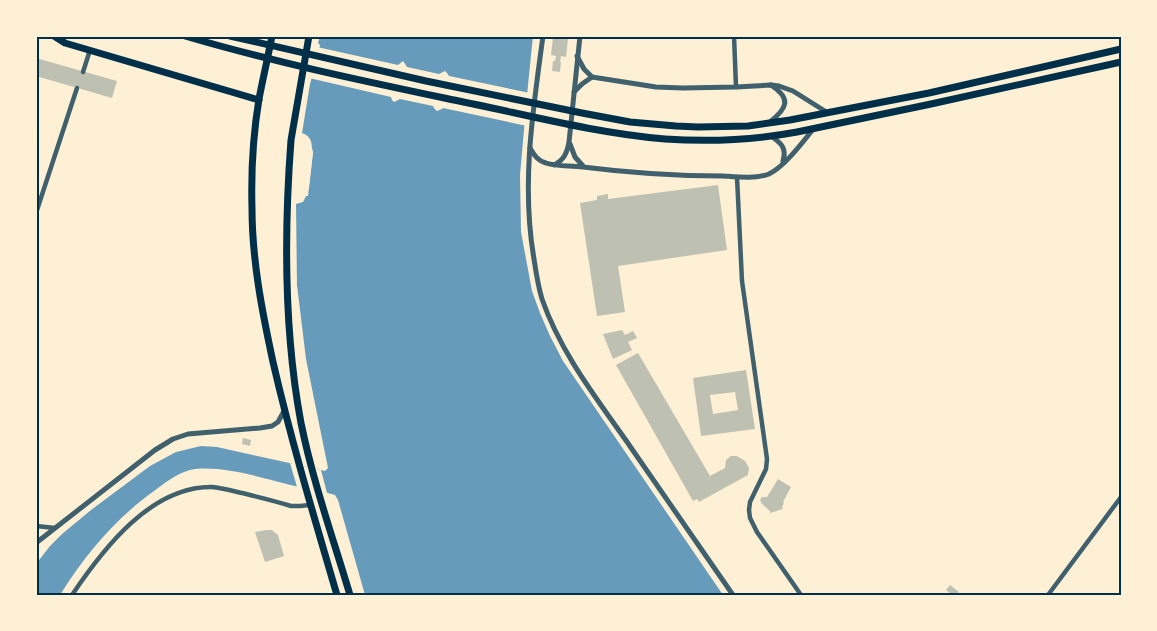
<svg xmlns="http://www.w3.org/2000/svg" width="1157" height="631" font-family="Arial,sans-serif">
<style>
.water{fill:#669bbc}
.pier{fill:#fdf0d5}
.building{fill:#bec0b2;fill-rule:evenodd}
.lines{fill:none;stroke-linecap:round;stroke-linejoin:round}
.minor{stroke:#3f606c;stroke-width:4.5}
.tertiary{stroke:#3f606c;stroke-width:5}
.primary{stroke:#003049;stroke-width:7}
.neatline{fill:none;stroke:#003049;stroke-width:2}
</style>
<rect width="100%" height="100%" fill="#fdf0d5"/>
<path class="water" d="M320 36H533L528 85 520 175 521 232 532 291 540 313 550 336 563 361 723 595H365L338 500 335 495C322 491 308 489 295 486 266 479 219 464 190 470 178 473 163 484 154 491 115 519 85 555 60 595H36V564L50 546 62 534 91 510 150 466 176 452 201 446 217 447 321 470 325 471 328 468 306 359 297 285 296 204 303 202 306 196H308L313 152 312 151C312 142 311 136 302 133L310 84 312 77 314 76 320 45 318 43Z"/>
<g class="pier">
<polygon points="317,47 398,65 403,61 407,67 439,74 445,71 447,73 449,76 530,93 527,126 443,108 442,109 437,111 434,108 433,106 400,99 394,102 392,100 391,97 309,78 311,74"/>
<polygon points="310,147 312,148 313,152 309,187 308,190 306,190 310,152"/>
<polygon points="290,463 321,470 327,493 297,487"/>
</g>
<g class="building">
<polygon points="553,37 568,39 566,57 561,56 560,62 561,62 560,72 552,71 553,61 555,61 556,56 551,55"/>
<polygon points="36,58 117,81 112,98 36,76"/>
<polygon points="718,185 727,250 618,266 625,312 597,316 580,203 597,200 597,196 608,194 608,199"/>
<polygon points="622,330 625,335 633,331 637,338 628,342 632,350 613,359 603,334"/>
<polygon points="638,353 710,476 725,468 726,460 731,456 737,456 745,461 749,468 748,475 699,502 697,499 693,501 616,365"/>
<path d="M746 370 755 429 701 436 693 378ZM735 392 738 410 713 414 710 395Z"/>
<polygon points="243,438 251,440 250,446 242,444"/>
<polygon points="778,479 791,487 783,502 784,503 782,507 783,509 770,513 770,511 762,504 760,500 762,497 767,497"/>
<polygon points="267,530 272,530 278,535 284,556 265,562 255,532"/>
<polygon points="950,585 959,592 957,595 952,595 946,590"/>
</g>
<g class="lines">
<g class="minor">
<polyline points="734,36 736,87"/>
<polyline points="83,72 90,50"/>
<polyline points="737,177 742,281 767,459 766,469 750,502 749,510 750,518 757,532 801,595"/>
<polyline points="36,213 77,88"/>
<polyline points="36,526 55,528"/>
<path d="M72 595C103 549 151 486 212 487 222 488 233 491 242 493 258 497 275 501 291 506H300L310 505"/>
<polyline points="1048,595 1121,497"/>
</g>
<g class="tertiary">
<path d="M543 36C533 110 521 184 534 259 536 272 538 286 542 299 560 351 594 395 625 439 661 491 697 543 733 595"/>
<polyline points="577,56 584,69 592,77 656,87 683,88 736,87 771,85 779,86 793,91 828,113"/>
<polyline points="574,92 582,84 592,77"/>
<path d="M770 122C787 108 792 99 771 85"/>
<path d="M771 136C781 143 787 148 783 161"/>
<polyline points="570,144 575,157 583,166"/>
<path d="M530 148C534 155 538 161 546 163 558 167 571 165 583 167 630 173 677 176 723 176 738 177 755 179 769 174 784 167 803 142 814 128"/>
<path d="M554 165C564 160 567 153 569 142L580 36"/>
<polyline points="36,543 155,450 173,439 188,434 260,428 272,426 278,422 284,411"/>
</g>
<g class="primary">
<polyline points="54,36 65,43 259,100"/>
<path d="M185 36C273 62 364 81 454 100 524 114 594 133 665 139 709 142 754 140 797 132L931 104 1121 62"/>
<polyline points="230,36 426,81 582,113 630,122 676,126 698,127 748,126 790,120 929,93 1121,49"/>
<path d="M272 36C268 57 263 78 259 99 253 135 251 172 252 208 252 260 262 311 273 362 291 440 314 517 337 595"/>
<path d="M309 36 291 140C284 233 284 332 301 423 313 482 333 538 350 595"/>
</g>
</g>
<rect width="1157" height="631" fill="none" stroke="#fdf0d5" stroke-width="75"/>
<rect x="38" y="38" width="1082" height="556" class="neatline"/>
</svg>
